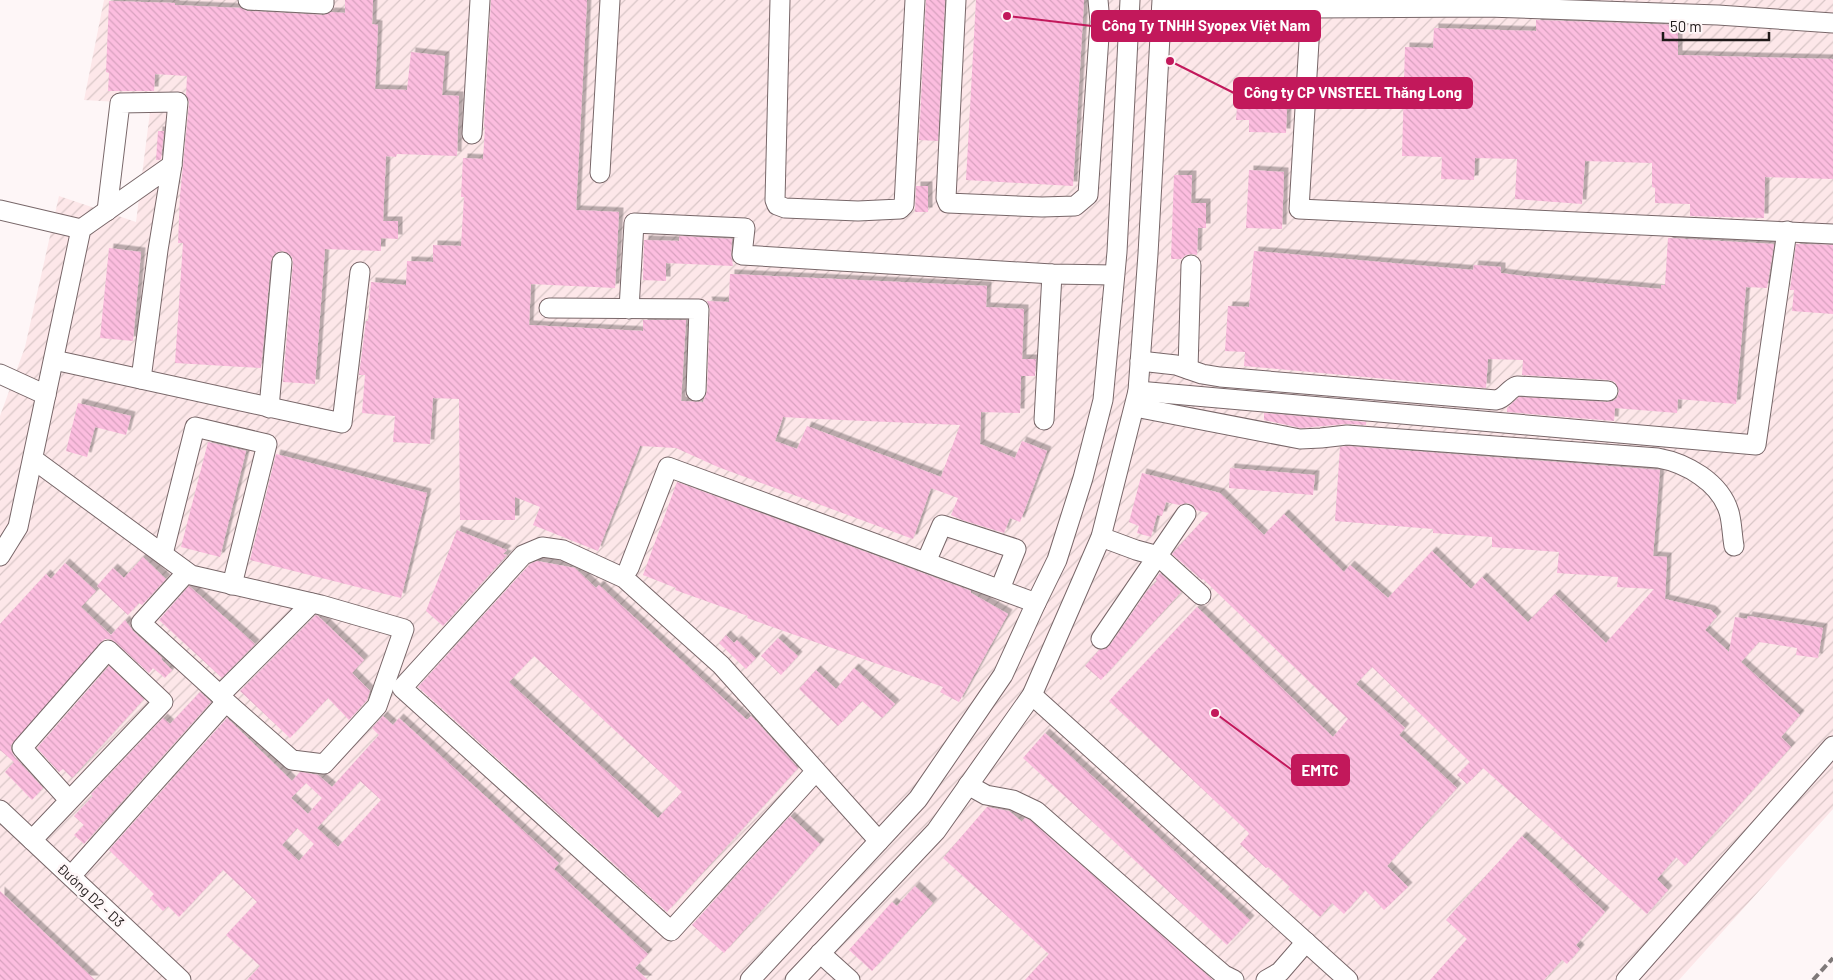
<svg xmlns="http://www.w3.org/2000/svg" width="1833" height="980" font-family="Barlow,sans-serif">
<style>
.industrial{fill:url(#industrial-furrows)}
.building{fill:url(#building-back-hatch);fill-rule:evenodd;filter:url(#shadow)}
.lines{fill:none;stroke-linecap:round;stroke-linejoin:round}
.minor-casing{stroke:#786769;stroke-width:21}
.minor{stroke:#fff;stroke-width:19}
.rail{stroke:#7f7979;stroke-width:4;stroke-dasharray:8 4;stroke-linecap:butt}
.labels{text-anchor:middle;dominant-baseline:central;stroke-width:5;stroke-linejoin:round;paint-order:stroke}
.street-label{font-size:14px;fill:#1f1919;stroke:#fef6f7}
.leader{fill:none;stroke:#c2185b;stroke-width:2}
.callout-dot{fill:#c2185b;stroke:#fef6f7;stroke-width:2}
.callout{fill:#c2185b;stroke:#c2185b;stroke-width:2}
.callout-label{font-size:15px;text-anchor:middle;font-weight:bold;fill:#fff}
</style>
<defs>
<pattern id="industrial-furrows" width="10" height="10" patternUnits="userSpaceOnUse" patternTransform="scale(1.25)"><rect width="10" height="10" fill="#fde7e9"/><path d="M-1 1l2-2M0 10L10 0M9 11l2-2" fill="none" stroke="#d8c6c7"/></pattern>
<pattern id="building-back-hatch" width="6" height="6" patternUnits="userSpaceOnUse" patternTransform="scale(1.25)"><rect width="6" height="6" fill="#fcbddf"/><path d="M-1 5l2 2M0 0l6 6M5-1l2 2" fill="none" stroke="#d8a2bf"/></pattern>
<filter id="shadow"><feDropShadow dx="4.5" dy="-4.5" stdDeviation="0" flood-color="#0004"/></filter>
</defs>
<rect width="100%" height="100%" fill="#fef6f7"/>
<polygon class="industrial" points="104,0 1833,0 1833,809 1679,980 0,980 0,416 25,347 59,196 136,222 151,104 84,100"/>
<g class="building">
<polygon points="345,0 373,0 372,24 378,25 375,89 407,90 411,52 445,56 442,95 459,96 457,156 397,154 396,157 386,156 383,221 398,221 398,239 381,238 381,251 325,249 315,384 283,382 293,263 292,257 283,251 277,252 273,256 271,261 261,368 175,363 183,243 178,243 180,196 189,103 186,95 187,76 155,74 154,91 108,91 109,73 106,72 109,1 175,3 175,5 241,8 247,11 323,15 331,12 345,13"/>
<path d="M491 0H587L576 210 619 212 615 288 531 284 529 325 643 331V320H686L681 401 703 402 707 391 710 309 707 301 729 302 730 274 987 286 986 307 1024 309 1022 359H1036L1035 376H1021L1020 413 981 412 980 444 1015 458 1022 441 1047 451 1020 522 1010 518 1004 533 962 520 951 515 958 498 931 488 913 539 718 467 676 448 640 446 598 551 533 525 540 507 515 497V520H460L459 399 433 398 430 444 393 442 395 416 362 413 365 375H359L366 321H368L371 282 406 285 407 261 433 262V245L461 246 464 197H461L463 158 483 159 485 127H484ZM783 417 819 419 960 425 941 477 807 426 797 449 775 441Z"/>
<polygon points="926,0 945,0 938,141 919,140"/>
<polygon points="976,0 1084,0 1073,186 966,180"/>
<polygon points="1536,20 1678,25 1678,55 1833,59 1833,179 1765,177 1764,218 1690,216 1690,204 1655,203 1655,188 1652,187 1652,163 1585,161 1582,204 1515,199 1517,159 1475,158 1474,180 1441,179 1442,157 1402,156 1405,47 1433,48 1434,28 1536,31"/>
<polygon points="1251,82 1288,84 1286,133 1249,132 1249,120 1236,120 1237,107 1250,108"/>
<polygon points="158,131 164,131 161,159 159,160 156,160"/>
<polygon points="1249,170 1284,172 1282,229 1246,228"/>
<polygon points="1174,175 1192,175 1191,203 1206,203 1206,228 1198,228 1197,255 1192,254 1186,255 1181,259 1171,259"/>
<polygon points="916,186 928,186 928,212 915,212"/>
<polygon points="679,236 732,239 731,254 733,266 666,263 666,281 643,280 644,240 679,241"/>
<polygon points="1668,238 1774,244 1767,288 1746,287 1736,404 1678,399 1677,413 1615,408 1614,421 1507,412 1507,408 1519,397 1607,402 1613,401 1617,398 1619,391 1615,382 1609,380 1522,375 1523,360 1488,359 1486,388 1244,366 1245,352 1225,351 1228,306 1249,307 1254,251 1473,270 1474,265 1501,267 1501,273 1523,276 1661,289 1661,285 1665,285"/>
<polygon points="1796,244 1833,245 1833,314 1792,311 1794,290 1790,290"/>
<polygon points="109,248 141,252 133,341 100,338"/>
<polygon points="78,403 131,416 126,435 95,427 87,457 66,451"/>
<polygon points="1264,413 1366,422 1366,425 1346,424 1301,428 1264,420"/>
<polygon points="208,442 246,451 220,557 181,547"/>
<polygon points="1347,446 1660,470 1653,556 1667,557 1665,599 1711,610 1717,616 1705,630 1729,652 1735,617 1747,619 1748,616 1823,628 1818,658 1796,655 1797,648 1759,642 1741,662 1800,715 1781,737 1791,747 1685,866 1676,857 1657,879 1668,890 1647,914 1483,768 1467,784 1457,775 1470,762 1372,667 1356,684 1405,728 1399,735 1457,788 1387,866 1408,887 1384,910 1365,890 1344,914 1332,903 1320,917 1288,889 1290,887 1268,867 1266,868 1240,844 1249,834 1248,832 1109,701 1197,607 1333,737 1348,719 1203,579 1202,580 1172,554 1209,513 1196,510 1193,505 1187,503 1179,505 1166,502 1162,516 1157,515 1151,537 1137,533 1139,526 1129,522 1142,473 1220,493 1264,535 1284,514 1344,572 1350,565 1388,598 1432,551 1471,589 1482,577 1528,622 1555,594 1606,643 1654,589 1617,587 1618,577 1557,573 1559,552 1492,547 1492,537 1433,533 1433,529 1335,521 1340,447"/>
<polygon points="276,454 427,493 401,598 250,560"/>
<polygon points="1230,468 1315,475 1313,495 1229,488"/>
<polygon points="677,482 971,591 971,593 1008,614 959,702 940,692 943,687 747,618 748,616 675,590 676,588 643,575"/>
<polygon points="457,530 507,550 503,554 507,555 443,626 426,611"/>
<polygon points="143,557 166,579 142,605 139,603 128,615 97,586 113,568 124,578"/>
<path d="M537 561 575 568 596 588 599 585 747 720 751 716 756 721 798 768 667 912 418 687 530 564ZM534 656 682 792 658 818 509 682Z"/>
<polygon points="65,563 96,591 81,607 111,635 125,620 133,631 162,658 161,659 172,670 165,678 153,668 149,673 115,642 110,639 105,639 100,643 11,745 11,750 14,756 43,788 32,800 5,772 14,762 0,750 0,624 46,574 51,579"/>
<polygon points="1160,573 1181,592 1101,680 1085,666 1099,650 1105,649 1110,645 1147,591 1157,581 1155,579"/>
<polygon points="189,586 255,644 222,678 159,620"/>
<polygon points="316,615 318,616 364,660 352,673 370,691 367,700 349,720 328,698 290,738 240,691"/>
<polygon points="726,635 734,643 737,640 756,658 746,669 719,643"/>
<polygon points="778,638 798,656 781,675 761,656"/>
<polygon points="109,666 144,699 72,778 63,769 59,772 37,748"/>
<polygon points="854,668 895,704 882,718 862,701 838,726 799,689 816,670 836,689"/>
<polygon points="200,692 211,702 84,844 74,835 84,825 74,816 93,796 91,794 163,718 170,724"/>
<path d="M383 716 393 725 399 718 559 863 554 869 648 954 635 968 648 980H247L260 966 226 935 257 902 223 870 179 917 168 906 163 911 150 898 154 894 109 850 227 718 292 781 300 772 318 775 332 787 379 735 372 728ZM360 781 381 800 338 847 317 828ZM306 783 322 798 308 814 291 798ZM297 828 314 844 299 861 282 845Z"/>
<polygon points="1045,733 1250,920 1227,945 1023,758"/>
<polygon points="987,807 1009,811 1022,822 1025,818 1030,820 1213,980 1025,980 1049,954 943,858"/>
<polygon points="790,816 820,844 724,953 692,925"/>
<polygon points="1522,836 1605,912 1576,945 1580,949 1567,964 1562,960 1544,980 1430,980 1467,939 1446,920"/>
<polygon points="915,886 933,903 872,971 849,950 892,902 897,906"/>
<polygon points="0,891 95,980 0,980"/>
</g>
<g class="lines">
<g class="minor-casing">
<g id="minor">
<polyline points="248,0 324,4 324,0"/>
<polyline points="780,0 775,200 777,205 785,208 858,211 900,209 904,205 915,0"/>
<polyline points="956,0 946,198 948,203 1042,207 1075,206 1088,195 1100,22 1098,0"/>
<polyline points="1162,7 1311,8 1299,209 1833,234"/>
<polyline points="1311,8 1487,7 1718,15 1833,23"/>
<polyline points="1306,90 1389,95"/>
<polyline points="472,134 480,0"/>
<polyline points="600,173 610,0"/>
<polyline points="0,210 81,229"/>
<polyline points="107,211 120,103 178,102 172,165"/>
<polyline points="549,308 699,309 696,391"/>
<polyline points="629,309 634,223 745,228 742,255 1052,274 1114,275"/>
<polyline points="54,360 342,423 360,272"/>
<path d="M1140 361 1176 365 1202 374 1220 377 1496 400C1506 398 1508 389 1517 386L1608 391"/>
<polyline points="1188,369 1191,265"/>
<polyline points="0,374 46,395"/>
<polyline points="1138,391 1756,445 1787,231"/>
<path d="M1135 407 1300 439 1321 438 1347 435 1658 458C1686 463 1720 482 1729 512 1732 522 1732 535 1734 546"/>
<polyline points="269,408 282,262"/>
<polyline points="1044,420 1052,274"/>
<polyline points="33,459 191,575 321,605 404,629 377,706 324,764 292,760 226,702 220,695 141,623 187,572"/>
<polyline points="1101,537 1136,550 1158,556 1201,595"/>
<polyline points="163,554 195,427 267,444 232,585"/>
<polyline points="0,556 18,527 81,229 172,165 158,250 141,379"/>
<polyline points="926,562 942,525 1016,549 1000,589"/>
<polyline points="629,568 668,467 1036,603"/>
<polyline points="1101,639 1186,514"/>
<polyline points="220,695 312,603"/>
<polyline points="1032,695 1348,980"/>
<polyline points="816,771 671,931 402,688 523,555 542,547 563,550 624,578 721,665 879,841"/>
<polyline points="968,785 986,795 1013,800 1036,811 1197,952 1224,975 1234,980"/>
<polyline points="0,810 181,980"/>
<polyline points="32,840 163,702 108,650 22,748 69,800"/>
<polyline points="71,876 226,702"/>
<polyline points="820,953 850,980"/>
<polyline points="750,980 918,799 1003,675 1036,603 1057,560 1083,478 1103,400 1117,252 1130,0"/>
<polyline points="795,980 936,831 1032,695 1101,537 1138,391 1148,254 1162,0"/>
<polyline points="1266,980 1280,972 1306,942"/>
<polyline points="1626,980 1833,746"/>
</g>
</g>
<use href="#minor" class="minor"/>
<polyline class="rail" points="1813,980 1833,958"/>
</g>
<g class="labels">
<g class="street-label">
<text transform="translate(91 895) rotate(43)">Đường D2 - D3</text>
</g>
</g>
<path class="leader" d="M1007 16L1092 26M1170 61L1234 93M1215 713L1292 770"/>
<g class="callout-dot">
<circle cx="1007" cy="16" r="5"/>
<circle cx="1170" cy="61" r="5"/>
<circle cx="1215" cy="713" r="5"/>
</g>
<g class="callout">
<rect x="1092" y="11" width="228" height="30" rx="5"/>
<rect x="1234" y="78" width="238" height="30" rx="5"/>
<rect x="1292" y="755" width="57" height="30" rx="5"/>
</g>
<g class="callout-label">
<text x="1206" y="31">Công Ty TNHH Syopex Việt Nam</text>
<text x="1353" y="98">Công ty CP VNSTEEL Thăng Long</text>
<text x="1320" y="776">EMTC</text>
</g>
<path d="M1663 32v8h106v-8" fill="none" stroke="#1f1919" stroke-width="2.5"/>
<text x="1670" y="32" font-size="15" fill="#1f1919" stroke="#fef6f7" stroke-width="4" paint-order="stroke">50 m</text>
</svg>
